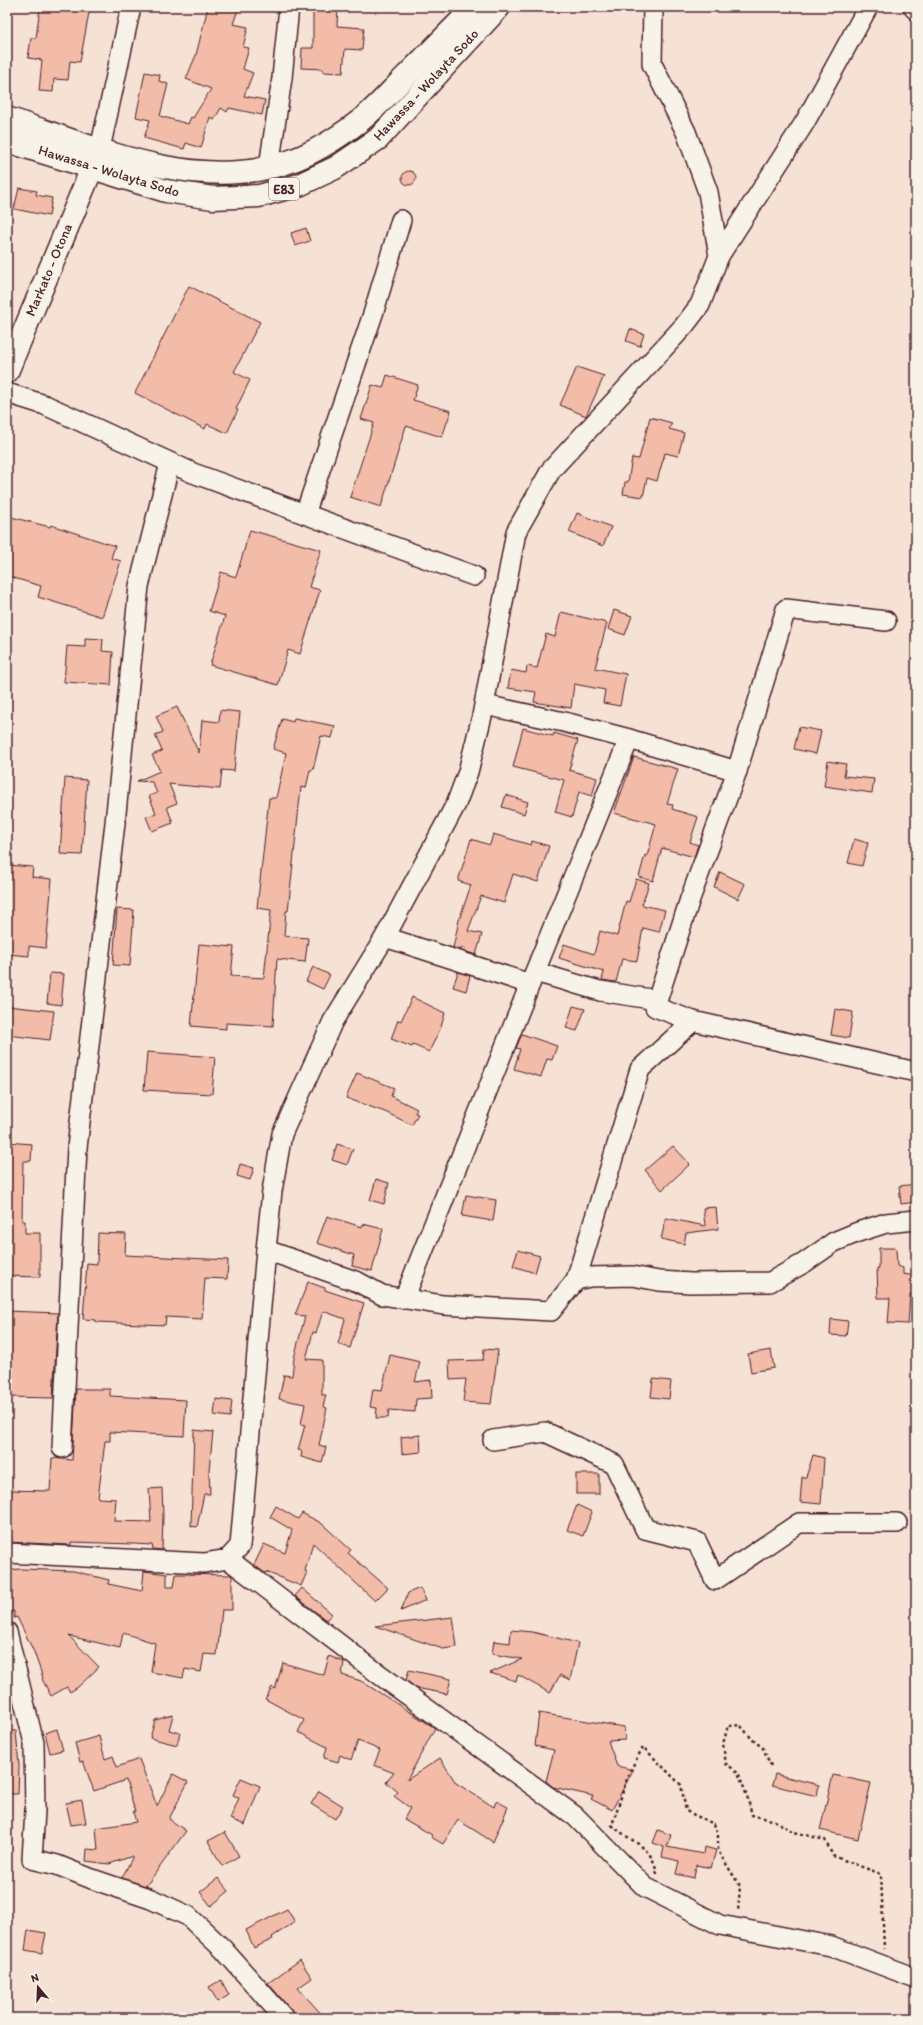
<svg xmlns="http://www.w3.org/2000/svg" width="923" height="2025" font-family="Itim,sans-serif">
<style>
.building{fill:#f3bca8;stroke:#4a1f2b}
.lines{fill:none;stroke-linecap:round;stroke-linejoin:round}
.street-casing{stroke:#4a1f2b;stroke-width:22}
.primary-casing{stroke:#4a1f2b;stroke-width:25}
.path{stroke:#4a1f2b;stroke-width:2.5;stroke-dasharray:3 3;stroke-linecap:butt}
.street{stroke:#f7f3e8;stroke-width:19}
.primary{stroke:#f7f3e8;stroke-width:22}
.labels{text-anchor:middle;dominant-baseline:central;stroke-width:3;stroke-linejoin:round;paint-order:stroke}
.shield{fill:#f7f3e8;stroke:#7e5f64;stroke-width:1}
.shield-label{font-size:13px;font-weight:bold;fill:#4a1f2b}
.street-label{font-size:14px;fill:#4a1f2b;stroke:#f7f3e8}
</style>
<rect width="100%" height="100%" fill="#f6e2d5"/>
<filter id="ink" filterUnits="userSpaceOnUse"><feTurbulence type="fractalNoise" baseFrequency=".025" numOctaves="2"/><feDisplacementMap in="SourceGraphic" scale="8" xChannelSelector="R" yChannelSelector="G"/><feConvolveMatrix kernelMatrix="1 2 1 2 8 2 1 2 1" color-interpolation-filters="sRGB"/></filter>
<g filter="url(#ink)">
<g class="building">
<polygon points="40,7 90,7 80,62 70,61 68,80 54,79 53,92 39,91 42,60 28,58 31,38 36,38"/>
<polygon points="208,7 239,7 233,24 248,27 243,47 249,48 243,69 253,73 244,96 265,100 262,115 229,108 227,112 221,108 214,120 210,117 201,148 186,143 184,149 144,138 150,120 136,117 145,72 160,75 159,81 168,84 160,116 188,124 191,117 193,118 211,89 186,79 196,55"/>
<polygon points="313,7 338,7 337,26 364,28 362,50 345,49 343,73 323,72 323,69 301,68 302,48 313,48"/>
<circle cx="409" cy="178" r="7"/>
<polygon points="19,188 37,191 36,195 52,198 49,216 14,209"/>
<polygon points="306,228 310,241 295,246 291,233"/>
<polygon points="189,286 260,322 234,372 250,380 236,409 238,410 227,433 207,424 205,429 135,393"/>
<polygon points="630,329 644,334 640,346 626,341"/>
<polygon points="577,367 604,376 586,416 560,405"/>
<polygon points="387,375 418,385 413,400 451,411 442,437 406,426 381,507 350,497 374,423 361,419 372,385 383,388"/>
<polygon points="650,417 672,423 669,429 684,433 678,456 665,453 657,481 647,478 643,497 623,494 625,482 628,482 632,458 639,459"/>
<polygon points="577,513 611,527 603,546 569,532"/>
<polygon points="7,516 50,527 51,525 115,546 111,558 121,561 102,617 38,597 41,586 7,576"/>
<polygon points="250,530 321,550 309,587 320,590 300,654 288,650 278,685 210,665 225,616 209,611 221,572 236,577"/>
<polygon points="614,610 632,616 625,635 608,629"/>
<polygon points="561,612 607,623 595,668 626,674 620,706 603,703 605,690 574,684 571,708 534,702 536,692 508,688 511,670 526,673 527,666 537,668 546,634 555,637"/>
<polygon points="85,638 103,639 102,651 113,652 111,685 64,682 67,646 85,647"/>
<polygon points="177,707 199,753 202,720 219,722 220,710 240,712 234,771 222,770 220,789 169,784 177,803 167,807 173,823 152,831 146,817 156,813 149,796 157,793 152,782 137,781 160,771 152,755 162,751 155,735 163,732 156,716"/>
<polygon points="294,718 335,726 332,738 321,736 313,770 310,770 306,788 301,787 288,911 286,911 284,936 308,938 305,962 277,959 273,1026 226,1023 226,1029 191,1026 199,944 234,947 231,976 264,978 271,910 257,908 269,798 276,798 286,753 273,749 282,719 293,722"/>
<polygon points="799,727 821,731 816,754 794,749"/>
<polygon points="523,728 553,736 554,733 578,740 569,770 597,778 592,796 579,792 572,817 555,812 564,780 513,767"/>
<polygon points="634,757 678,769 667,804 673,805 672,809 698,817 690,842 698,845 694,857 662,848 653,881 639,877 645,855 647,856 656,824 614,813"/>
<polygon points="828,761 846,764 844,776 874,779 872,793 824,786"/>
<polygon points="65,778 87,780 82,855 60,854"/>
<polygon points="506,795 528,802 524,814 502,807"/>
<polygon points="493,834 531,845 532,841 549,846 538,882 513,874 504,903 481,896 468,931 482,934 476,955 464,951 465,948 462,947 461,950 453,948 459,920 471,885 458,881 471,839 490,845"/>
<polygon points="854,839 868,843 862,866 848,863"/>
<polygon points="7,865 33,867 32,877 52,879 46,948 29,946 29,956 7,954"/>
<polygon points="720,872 745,884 738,899 714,887"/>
<polygon points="636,879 649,883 642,905 665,910 659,932 643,928 637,961 622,959 616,982 602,980 604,972 559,958 564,944 594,954 600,931 617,936 626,901 629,902"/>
<polygon points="117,909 134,910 130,966 113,965"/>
<polygon points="313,967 330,975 323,989 306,981"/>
<polygon points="458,972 470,976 466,991 453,987"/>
<polygon points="50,973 64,974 61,1005 47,1003"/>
<polygon points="412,997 445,1013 441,1027 429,1052 413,1045 412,1047 391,1039 398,1020 401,1021"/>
<polygon points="7,1006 54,1011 50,1040 7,1035"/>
<polygon points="573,1006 585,1009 577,1031 566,1028"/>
<polygon points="835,1009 853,1012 849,1038 831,1035"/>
<polygon points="522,1034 557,1046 552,1060 547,1059 541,1077 514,1069 520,1049 516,1048"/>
<polygon points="147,1052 215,1057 212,1094 144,1090"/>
<polygon points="357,1073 394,1088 391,1096 417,1109 415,1113 418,1114 412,1125 385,1112 346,1098"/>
<polygon points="7,1142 32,1144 31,1161 23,1161 22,1221 25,1221 25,1233 40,1233 40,1277 7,1276"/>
<polygon points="337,1144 353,1149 347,1165 332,1160"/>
<polygon points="673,1146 690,1164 662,1190 645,1170"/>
<polygon points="240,1164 254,1168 250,1180 237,1176"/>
<polygon points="376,1179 389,1183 384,1204 370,1200"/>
<polygon points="916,1184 916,1202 901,1204 899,1186"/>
<polygon points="466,1195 496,1200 493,1221 462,1216"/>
<polygon points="716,1207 718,1229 686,1233 684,1244 661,1239 666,1218 705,1226 703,1208"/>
<polygon points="327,1216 362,1227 363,1224 383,1229 372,1271 352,1266 354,1255 317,1243"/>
<polygon points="98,1233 126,1234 125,1255 228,1260 227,1279 205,1278 202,1319 166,1317 165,1325 96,1322 96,1320 83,1319 87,1263 97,1264"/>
<polygon points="879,1248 896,1248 897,1266 903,1268 903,1274 916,1276 916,1295 910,1294 908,1324 888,1323 890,1298 878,1298 877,1268 879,1268"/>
<polygon points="518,1250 540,1256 535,1273 513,1266"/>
<polygon points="308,1282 325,1288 325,1290 364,1303 350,1348 338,1344 345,1319 323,1311 316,1333 313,1332 306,1359 322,1360 322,1395 326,1395 323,1407 327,1408 319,1445 326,1447 322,1463 301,1457 302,1451 298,1450 305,1425 301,1424 305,1404 279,1399 284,1375 292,1376 294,1358 305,1316 295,1315"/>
<polygon points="7,1311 58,1313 53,1398 7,1397"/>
<polygon points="831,1319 848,1321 846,1336 830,1335"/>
<polygon points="484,1349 498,1350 491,1404 463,1402 466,1379 450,1380 449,1361 483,1360"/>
<polygon points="771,1350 774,1368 751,1372 748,1354"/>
<polygon points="390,1355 420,1362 415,1382 431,1380 432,1398 416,1399 415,1412 389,1410 388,1418 376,1418 377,1408 370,1407 373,1389 382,1390"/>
<polygon points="653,1379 671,1381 669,1399 651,1397"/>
<polygon points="76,1389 110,1389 110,1396 186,1400 184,1436 110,1432 110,1441 105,1441 98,1498 116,1499 114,1521 151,1522 149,1489 162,1488 163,1516 162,1550 153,1549 152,1545 133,1544 71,1542 71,1545 7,1542 7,1490 50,1491 52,1458 72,1460"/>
<polygon points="216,1399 232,1401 230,1417 214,1415"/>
<polygon points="194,1430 213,1432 209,1470 210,1494 204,1494 197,1527 191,1526"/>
<polygon points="420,1435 421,1452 402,1454 401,1437"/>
<polygon points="813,1455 824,1458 821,1504 800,1502 802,1477 806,1477"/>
<rect x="576" y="1474" width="23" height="20"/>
<polygon points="577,1505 592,1512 583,1536 567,1530"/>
<polygon points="276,1506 298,1519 302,1513 321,1523 351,1550 348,1553 388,1588 375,1601 313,1543 305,1571 307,1572 301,1586 266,1572 265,1573 254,1565 264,1544 285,1553 292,1530 270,1517"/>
<polygon points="21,1569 74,1571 109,1580 108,1584 142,1591 144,1571 167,1574 167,1587 174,1587 176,1574 231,1575 232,1576 232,1610 222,1610 217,1655 204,1654 201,1672 185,1669 183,1678 151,1672 155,1643 123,1633 120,1648 69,1636 99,1667 78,1687 70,1692 67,1687 51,1696 42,1679 43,1678 34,1652 17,1617 14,1618 14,1611 8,1612 7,1570"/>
<polygon points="302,1588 332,1614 326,1620 295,1596"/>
<polygon points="420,1588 426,1600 401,1611 408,1593"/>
<polygon points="453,1617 457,1647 443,1649 375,1626"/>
<polygon points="511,1630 532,1632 578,1643 570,1680 560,1675 550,1693 518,1675 516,1681 490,1673 522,1659 492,1654 494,1641 510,1643"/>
<polygon points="329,1656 344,1662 342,1675 361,1681 435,1728 407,1780 440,1758 456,1783 494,1807 496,1801 508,1807 493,1842 458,1820 443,1844 431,1837 432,1835 404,1819 410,1808 394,1796 398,1792 386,1782 394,1773 374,1765 380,1750 358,1741 351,1760 340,1755 338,1762 324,1758 327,1747 298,1732 304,1720 265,1699 272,1687 275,1689 283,1663 324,1675"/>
<polygon points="409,1670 451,1679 447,1694 416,1688 406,1680"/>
<polygon points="539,1713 624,1727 625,1740 608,1741 617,1766 633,1770 612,1810 591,1799 593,1796 553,1787 546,1781 554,1750 535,1746"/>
<polygon points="173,1715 169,1730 180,1733 177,1745 150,1738 155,1720"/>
<polygon points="57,1729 63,1750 50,1753 45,1733"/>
<polygon points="7,1731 16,1731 19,1766 18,1794 7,1794"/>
<polygon points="99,1736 105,1759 113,1756 117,1767 139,1759 157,1806 173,1774 188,1782 169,1819 186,1831 146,1886 122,1878 133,1856 109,1864 86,1861 87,1849 98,1850 96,1828 136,1822 133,1812 135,1811 126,1780 94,1791 83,1761 80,1762 75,1743"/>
<polygon points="775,1774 819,1785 817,1796 772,1785"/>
<polygon points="833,1775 871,1783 858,1839 820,1830"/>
<polygon points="241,1778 260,1786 245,1825 230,1819 239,1798 233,1795"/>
<polygon points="319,1791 343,1806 335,1819 311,1804"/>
<polygon points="82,1800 86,1823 71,1825 66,1803"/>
<polygon points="658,1830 671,1835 667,1847 703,1854 704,1847 716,1850 711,1868 696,1865 694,1878 676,1874 679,1861 662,1857 664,1847 653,1843"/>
<polygon points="225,1832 239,1856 222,1866 208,1841"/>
<polygon points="218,1878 229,1891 211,1906 200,1892"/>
<polygon points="287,1909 295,1922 272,1937 273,1939 254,1948 246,1930"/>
<polygon points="28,1930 46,1933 42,1953 25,1950"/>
<polygon points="300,1960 312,1978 298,1988 325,2018 295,2018 292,2011 268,1983"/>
<polygon points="221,1980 229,1995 218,2002 209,1987"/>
</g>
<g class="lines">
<g class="street-casing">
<g id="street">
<polyline points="913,7 916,10"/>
<polyline points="94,163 100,149 131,7"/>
<polyline points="269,167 282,78 289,7"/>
<polyline points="719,256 805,122 868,7"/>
<polyline points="7,393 45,405 193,473 474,576"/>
<polyline points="305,514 374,311 401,220"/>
<polyline points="485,705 564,722 629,739"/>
<polyline points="737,771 690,899 655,1007 693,1021 916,1072"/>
<polyline points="385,937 530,984 629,739 737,771 786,609 886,621"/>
<polyline points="535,972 600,991 657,1000"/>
<polyline points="266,1250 358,1282 382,1295 443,1305 551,1311 576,1280 590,1277 632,1276 659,1281 691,1283 770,1282 804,1263 834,1242 858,1232 886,1223 916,1220"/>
<polyline points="576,1280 640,1069 693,1021"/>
<polyline points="404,1299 530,984"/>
<polyline points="493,1440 545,1432 614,1464 645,1529 697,1542 715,1580 799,1523 897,1523"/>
<polyline points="62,1448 77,1148 115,823 139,586 170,463"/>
<polyline points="7,1553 204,1563 228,1559 240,1546 266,1250 272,1191 282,1134 333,1021 385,937 456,804 468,772 482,716 516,532 551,470 684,326 700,305 719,256 708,192 686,132 652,64 653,7"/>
<polyline points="228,1559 376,1672 575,1816 645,1887 720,1925 831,1946 916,1978"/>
<polyline points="7,1632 34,1743 35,1811 32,1859 57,1865 92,1879 151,1899 188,1916 223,1949 284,2018"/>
</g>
</g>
<g class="primary-casing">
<g id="primary">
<path d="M7 118C94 147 196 194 288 162 315 153 339 137 361 120 376 108 390 92 404 78 428 54 451 31 474 7"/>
<polyline points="7,141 166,191 213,198 259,196 299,185 335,168 378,139 499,7"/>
<polyline points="7,372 92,168"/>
</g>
</g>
<g class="path">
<polyline points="7,97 11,97 10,101"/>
<polyline points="771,1766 763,1748 753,1740 740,1725 728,1726 723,1744 726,1764 738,1772 747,1796 752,1815 775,1821 794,1832 825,1840 833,1856 881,1874 884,1949"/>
<path d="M657 1874C653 1845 631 1843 612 1825L629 1773 643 1747 681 1785 686 1811 714 1824 718 1835V1851L740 1886 738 1912"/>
</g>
<use href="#street" class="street"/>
<use href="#primary" class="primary"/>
</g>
</g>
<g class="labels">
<rect class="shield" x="269" y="178" width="30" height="22" rx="3"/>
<g class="shield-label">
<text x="284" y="189">E83</text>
</g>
<g class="street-label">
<text transform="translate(426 85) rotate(-47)">Hawassa - Wolayta Sodo</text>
<text transform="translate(109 171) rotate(17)">Hawassa - Wolayta Sodo</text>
<text transform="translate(49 270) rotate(-67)">Markato - Otona</text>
</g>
</g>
<rect width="923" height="2025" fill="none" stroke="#f7f3e8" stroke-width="24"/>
<rect x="12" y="12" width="899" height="2001" fill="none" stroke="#4a1f2b" stroke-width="1.5" filter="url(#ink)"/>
<g transform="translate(38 1987) rotate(341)" stroke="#f7f3e8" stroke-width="3" paint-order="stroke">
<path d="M0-3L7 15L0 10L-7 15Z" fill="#4a1f2b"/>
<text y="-6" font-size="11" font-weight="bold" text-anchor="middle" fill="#4a1f2b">N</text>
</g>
</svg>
